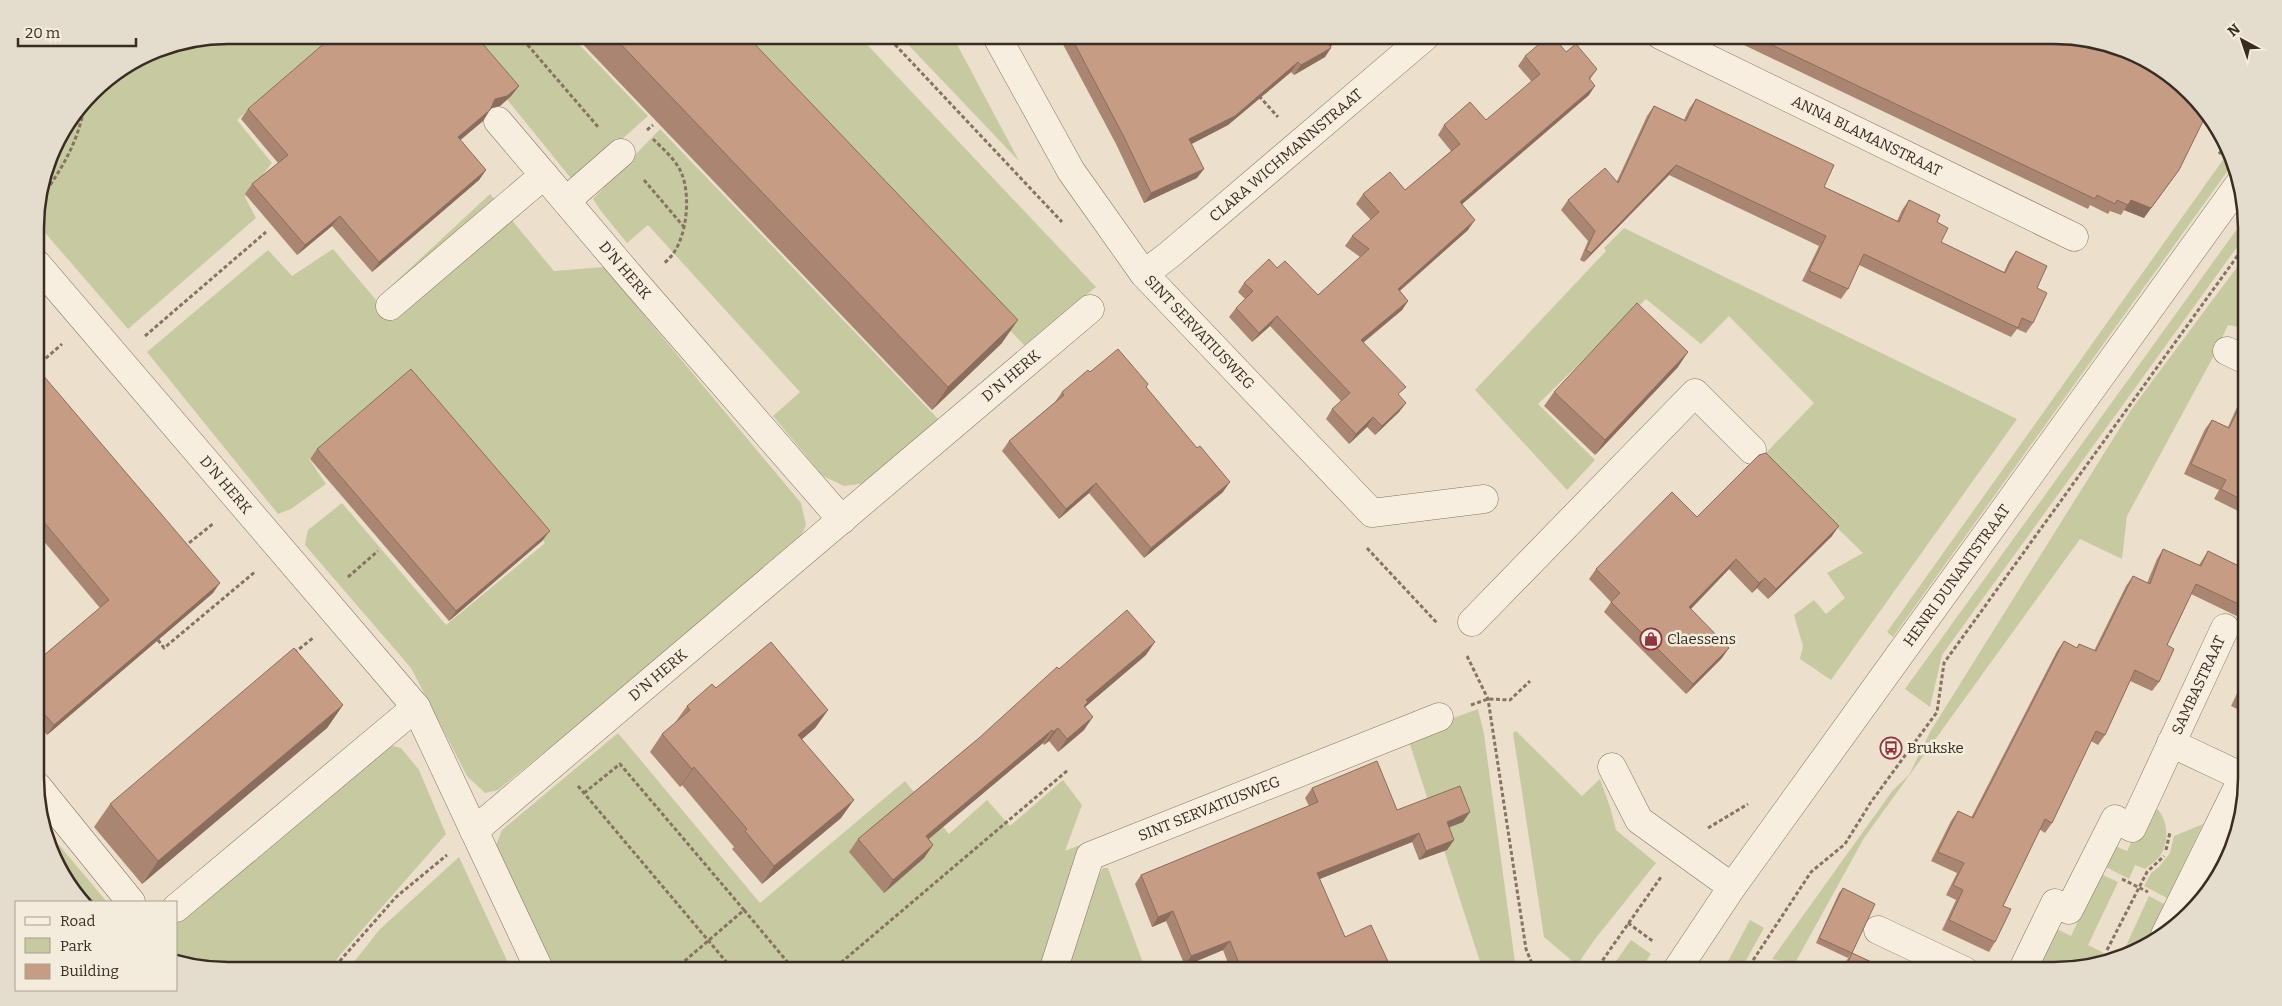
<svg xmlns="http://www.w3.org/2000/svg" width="2282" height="1006" font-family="Bitter,serif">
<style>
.green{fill:#c7c9a0}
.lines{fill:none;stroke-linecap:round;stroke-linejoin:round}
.minor-casing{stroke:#877361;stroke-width:29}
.path{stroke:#877361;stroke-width:3;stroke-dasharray:4 2.5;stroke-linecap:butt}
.minor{stroke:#f7eedf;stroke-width:28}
.wall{fill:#aa8672}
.shaded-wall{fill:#8b6d5d}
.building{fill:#c69c85;stroke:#8b6d5d}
.labels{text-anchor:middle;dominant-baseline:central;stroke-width:5;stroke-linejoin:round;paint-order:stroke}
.street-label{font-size:15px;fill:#392c23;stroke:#f3ebdb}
.poi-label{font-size:15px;fill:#392c23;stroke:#f3ebdb;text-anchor:start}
.rim{fill:none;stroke:#392c23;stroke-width:2.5}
</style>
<rect width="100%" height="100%" fill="#ece0cc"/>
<g class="green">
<polygon points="227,35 334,35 237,120 272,163 245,197 256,218 128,329 35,221 55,143 100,83 154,50"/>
<polygon points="455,35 570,35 648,116 574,182"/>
<polygon points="726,35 858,35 1096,287 1025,346"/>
<polygon points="899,35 952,35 1019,161"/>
<polygon points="660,129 940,421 867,483 844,486 823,476 773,416 800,392 648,225 627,243 601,211 593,199"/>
<polygon points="2230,150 2234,162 1893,637 1887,632"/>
<polygon points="490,194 554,271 604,267 801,503 806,525 797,546 498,790 485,793 467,776 411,668 305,545 308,530 342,503 446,625 545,543 405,376 309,459 326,484 291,509 278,514 147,352 268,250 292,276 333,249 376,300"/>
<polygon points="2245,218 2245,236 1942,655 1930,707 1905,689"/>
<polygon points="1624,228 2017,419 1831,680 1800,659 1803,646 1794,615 1814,600 1826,614 1845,598 1827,573 1863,553 1763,456 1814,403 1729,316 1701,344 1646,299 1538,404 1595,460 1567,490 1475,390 1606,251 1604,248"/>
<polygon points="2246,255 2246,324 2244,328 2228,325 2212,359 2127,516 2122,559 2080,539 1864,838 1795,963 1772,959 1893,790 1909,775 1930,732 2133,407"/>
<polygon points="1478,709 1484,734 1515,962 1519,971 1483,971 1407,735"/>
<polygon points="1516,731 1582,796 1600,779 1610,807 1616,830 1656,863 1595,939 1577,965 1544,937 1513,733"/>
<polygon points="618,733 760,903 905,781 949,834 987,800 1010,826 1063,780 1082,805 1065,851 1080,845 1040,971 552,971 496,845 502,830"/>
<polygon points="385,744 401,748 419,770 446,834 340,955 329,971 227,971 176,961 176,923 364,766"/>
<path d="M2151 804C2168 814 2171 840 2160 856 2156 861 2150 865 2145 869L2135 865 2129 879 2106 867 2115 846 2127 851Z"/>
<polygon points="2203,824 2167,898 2144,886 2151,873 2159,867 2170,853 2174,836"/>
<path d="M43 826 107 902H81C61 882 50 852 43 826Z"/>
<polygon points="459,857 512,971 347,971 379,930"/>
<polygon points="1103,868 1108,868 1146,971 1061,971 1085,899"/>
<polygon points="2101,874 2118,882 2088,945 2118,960 2069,970 2050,961 2045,971 2037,971 2057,929 2071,936"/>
<polygon points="2149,896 2164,904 2144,946 2120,959"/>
<polygon points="1750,920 1764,928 1740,971 1726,971 1725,967"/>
<polygon points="1631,940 1651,954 1639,971 1609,971"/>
</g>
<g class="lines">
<g class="minor-casing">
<g id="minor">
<path id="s1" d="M996 35 1071 171 1144 274 1372 513 1484 499"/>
<path id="s2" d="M1660 35 2074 237"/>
<path id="s3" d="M498 121 634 281 842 520"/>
<polyline points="566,201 621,153"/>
<path id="s4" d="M36 263 416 707 540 971"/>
<path id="s5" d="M1144 274 1169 255 1427 35"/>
<polyline points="390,306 544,175"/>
<polyline points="2227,351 2246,360"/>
<polyline points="1472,622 1695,393 1752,450"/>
<polyline points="2171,743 2247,779"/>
<polyline points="1612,767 1639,820 1732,887"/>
<polyline points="37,786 131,902"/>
<path id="s6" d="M474 831 1090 309"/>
<polyline points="176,908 416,707"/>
<polyline points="1878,930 1965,971"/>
<polyline points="2165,935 2243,777"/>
<path id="s7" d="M1053 971 1090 856 1439 717"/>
<path id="s8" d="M1676 971 1732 887 2240 183"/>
<path id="s9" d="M2022 971 2055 903 2069 910 2115 819 2132 828 2225 628"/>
</g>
</g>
<g class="path">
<polyline points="519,35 599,128"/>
<polyline points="886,35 1062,222"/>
<polyline points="1259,96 1278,117"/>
<polyline points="647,130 653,125"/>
<path d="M653 139C662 148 676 160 681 172 692 196 687 247 664 263"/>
<polyline points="2219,154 2227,144"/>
<polyline points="644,180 684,227"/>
<path d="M39 201C63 167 77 145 85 104"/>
<polyline points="145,336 266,232"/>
<polyline points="36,367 62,344"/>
<polyline points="184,547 214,523"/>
<polyline points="1367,548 1438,624"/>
<polyline points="348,577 378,551"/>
<polyline points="158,640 164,648 256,571"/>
<polyline points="294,653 313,638"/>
<polyline points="1467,656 1488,699 1526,949 1535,971"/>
<polyline points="1471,705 1488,699 1510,700 1530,681"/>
<polyline points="578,786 734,971"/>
<polyline points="584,793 620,764 744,910 673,971"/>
<polyline points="1708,828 1748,804"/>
<polyline points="2166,850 2170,832"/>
<polyline points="2122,879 2148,892"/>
<polyline points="744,910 795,971"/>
<polyline points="1628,923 1654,942"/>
<polyline points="2107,950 2147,872 2164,856"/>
<polyline points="331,971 396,897 447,855"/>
<polyline points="831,971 1068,770"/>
<polyline points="1595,971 1661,877"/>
<polyline points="1746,971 1811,872 1845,844 1871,802 1937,712 1944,663 2246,244"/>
</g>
<use href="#minor" class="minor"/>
</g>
<g class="wall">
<polygon points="574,35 746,35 1002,343 932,410"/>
<polygon points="1058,35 1351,35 1331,46 1325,57 1294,75 1291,72 1228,125 1191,144 1197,178 1144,203 1116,144"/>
<polygon points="1723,35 2055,35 2144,218 2124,210 2121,215 2110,211 2108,214 2090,205 2088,209"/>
<polygon points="1525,56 1590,79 1589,95 1462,204 1468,230 1400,291 1408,301 1402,310 1363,343 1399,396 1406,403 1399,412 1375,435 1367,427 1349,444 1326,419 1332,409 1341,401 1270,326 1252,342 1229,317 1236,308 1245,299 1238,292 1244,283 1277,268 1318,295 1360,257 1345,246 1352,236 1371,220 1356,204 1363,194 1405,190 1451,151 1438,135 1444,125 1486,120 1532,82 1518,66"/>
<polygon points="519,86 511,96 500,106 491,108 483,121 460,140 486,170 479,180 372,272 332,226 297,255 245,194 252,184 278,163 241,119 248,109"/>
<polygon points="1696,99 1824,187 1897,221 1902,210 1909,200 1937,222 1941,242 2004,272 2009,261 2016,251 2037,288 2033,323 2026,333 2017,329 2011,337 1859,265 1848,289 1841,299 1802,281 1819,246 1669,175 1584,262 1580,260 1588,241 1561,210 1568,200 1617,181 1647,116 1654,106 1684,120 1689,109"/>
<polygon points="36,367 213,593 47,735 37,723 36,662 100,608 36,532"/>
<polygon points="1678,367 1595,455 1544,406 1554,392"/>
<polygon points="1090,372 1146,387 1223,492 1144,558 1089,493 1059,519 1002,451 1009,441 1055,402 1062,392"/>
<polygon points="2246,390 2246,515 2214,499 2219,490 2184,474 2205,429 2212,420 2228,427 2243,394"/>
<polygon points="317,449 542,541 449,621 310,459"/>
<polygon points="1697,517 1832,536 1768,599 1757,588 1752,593 1729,569 1691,609 1722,658 1686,694 1604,612 1611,602 1589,579 1596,569"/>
<polygon points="2163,549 2199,565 2208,551 2243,568 2246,561 2247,621 2191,594 2167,645 2159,682 2152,691 2130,681 2105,735 2098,745 2091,741 2052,823 2045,833 2039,829 2003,906 1995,942 1989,952 1942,930 1956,900 1946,895 1957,873 1931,861 1951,821 1958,811 1971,818 2057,651 2064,641 2077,648 2079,644 2094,651 2126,586 2133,576 2147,583 2157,559"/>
<polygon points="1146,655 1085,707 1084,730 1058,752 1049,741 1044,745 1043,743 928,839 933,845 924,858 884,893 849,852 858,839 979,738"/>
<polygon points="2247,673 2247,714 2231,706"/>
<polygon points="716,688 828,710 815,728 802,739 841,818 762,884 732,849 734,847 682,785 680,787 650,752 662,734 674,724 687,706"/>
<polygon points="343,705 327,728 142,884 94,827 110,804"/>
<polygon points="1312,788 1397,810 1463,822 1449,827 1447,850 1419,860 1412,842 1319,879 1345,937 1391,968 1389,971 1231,971 1223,950 1185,966 1166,921 1152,927 1135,884 1141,875 1309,806 1305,798"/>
<polygon points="1843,888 1852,953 1848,958 1816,943 1839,893"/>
<polygon points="1852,953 1891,971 1841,971 1844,964"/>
</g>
<g class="shaded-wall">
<polygon points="1340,35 1351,35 1321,51 1328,42"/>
<polygon points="1331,48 1325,57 1294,75 1301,65"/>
<polygon points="1298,62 1291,72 1228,125 1182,149 1189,139"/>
<polygon points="1597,69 1590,79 1582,87 1589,78"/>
<polygon points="519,86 511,96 500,106 488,109 495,99"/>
<polygon points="1595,86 1589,95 1453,212 1460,202"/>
<polygon points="490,110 483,121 451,148 458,137"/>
<polygon points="1676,165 1669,175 1584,262 1591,253"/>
<polygon points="1204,169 1197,178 1144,203 1151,193"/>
<polygon points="486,170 479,180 372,272 379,262"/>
<polygon points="2179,170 2144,218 2124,210 2131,200"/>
<polygon points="340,216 332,226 297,255 305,245"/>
<polygon points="1475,220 1468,230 1391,298 1398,289"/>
<polygon points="1408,301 1402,310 1354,350 1361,340"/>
<polygon points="1277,316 1270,326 1252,342 1259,333"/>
<polygon points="1018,320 1002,343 932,410 948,387"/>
<polygon points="1688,352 1678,367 1595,455 1605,440"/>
<polygon points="1406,403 1399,412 1375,435 1382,426"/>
<polygon points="1373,417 1367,427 1349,444 1356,434"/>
<polygon points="1230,482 1223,492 1144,558 1151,548"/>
<polygon points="1096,483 1089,493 1059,519 1066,509"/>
<polygon points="43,521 36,531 36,527"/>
<polygon points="1839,526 1832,536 1768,599 1776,589"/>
<polygon points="550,531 542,541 449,621 456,611"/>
<polygon points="1736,559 1729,569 1682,618 1689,607"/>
<polygon points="1765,578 1757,588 1752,593 1759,583"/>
<polygon points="220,583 213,593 47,735 54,725"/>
<polygon points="1155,642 1146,655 1085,707 1079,715 1086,700"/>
<polygon points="1729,648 1722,658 1686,694 1693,684"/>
<polygon points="343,705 327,728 142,884 158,861"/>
<polygon points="828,710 815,728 786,753 798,735"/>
<polygon points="1093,717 1084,730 1058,752 1067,739"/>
<polygon points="1058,728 1049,741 1044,745 1053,732"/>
<polygon points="1052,730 1043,743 917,849 926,836"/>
<polygon points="694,767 682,785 680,787 692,769"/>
<polygon points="854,800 841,818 762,884 774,866"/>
<polygon points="1470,812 1463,822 1440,831 1447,822"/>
<polygon points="1419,833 1412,842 1310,883 1317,873"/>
<polygon points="1454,840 1447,850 1419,860 1426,851"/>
<polygon points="933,845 924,858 884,893 893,880"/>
<polygon points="1173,911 1166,921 1152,927 1158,917"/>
<polygon points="1230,941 1223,950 1185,966 1191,956"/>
<polygon points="1316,965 1312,971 1301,971"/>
</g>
<g class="building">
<polygon points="334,35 475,35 519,86 507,96 495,99 490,110 458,137 486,170 379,262 340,216 305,245 252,184 288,155 248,109"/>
<polygon points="612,35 746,35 1018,320 948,387"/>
<polygon points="1070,35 1340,35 1328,42 1331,48 1301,65 1298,62 1235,116 1189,139 1204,169 1151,193 1123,135"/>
<polygon points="1550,35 1552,35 1566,52 1576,44 1597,69 1589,78 1595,86 1460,202 1475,220 1398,289 1408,301 1361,340 1406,387 1398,394 1406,403 1382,426 1373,417 1356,434 1332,409 1350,393 1277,316 1259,333 1236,308 1253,291 1244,283 1269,259 1277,268 1285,261 1318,295 1369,249 1352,236 1379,212 1363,194 1390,172 1405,190 1460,144 1444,125 1470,102 1486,120 1540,74 1525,56"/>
<polygon points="1751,35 2055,35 2128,50 2172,75 2208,111 2179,170 2151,208 2131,200 2128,205 2117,200 2115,204 2097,195 2095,199"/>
<polygon points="1696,99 1834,165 1824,187 1899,222 1909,200 1940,215 1937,222 1948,228 1941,242 2005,273 2016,251 2047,266 2037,288 2047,293 2033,323 2022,318 2018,328 1864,254 1848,289 1809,271 1826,236 1676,165 1591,253 1586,250 1595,231 1568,200 1605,168 1618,183 1654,106 1686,121"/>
<polygon points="1637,303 1688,352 1605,440 1554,392"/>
<polygon points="1118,349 1148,384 1146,387 1197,448 1200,446 1230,482 1151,548 1096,483 1066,509 1009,441 1064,395 1062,392 1088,370 1090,372"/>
<polygon points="36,367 220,583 54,725 36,705 36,662 109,600 43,521 36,527 36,439 37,438 36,437"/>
<polygon points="411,369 550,531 456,611 317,449"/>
<polygon points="2246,393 2246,502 2221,489 2226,480 2191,464 2212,420 2229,428"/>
<polygon points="1766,453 1839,526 1776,589 1765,578 1759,583 1736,559 1689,607 1729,648 1693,684 1611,602 1620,593 1596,569 1672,492 1697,517 1759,455"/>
<polygon points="2163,549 2201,566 2208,551 2245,569 2246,566 2247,608 2196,584 2167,645 2174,649 2159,682 2135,670 2105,735 2096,731 2052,823 2045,819 2003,906 2011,909 1995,942 1949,920 1963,890 1953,885 1964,863 1938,852 1958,811 1973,818 2064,641 2077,648 2079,644 2096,651 2133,576 2150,584"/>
<polygon points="1127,610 1155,642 1086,700 1088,702 1084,706 1093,717 1067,739 1058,728 1053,732 1052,730 926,836 933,845 893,880 858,839 979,738 1057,667 1059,669"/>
<polygon points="771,642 828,710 798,735 854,800 774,866 745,831 747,829 694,767 692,769 662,734 690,710 687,706 712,684 716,688"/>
<polygon points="294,648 343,705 158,861 110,804"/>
<polygon points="2247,677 2247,701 2237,696"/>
<polygon points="1377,761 1397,810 1460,786 1470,812 1447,822 1454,840 1426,851 1419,833 1317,873 1345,937 1371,925 1391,968 1386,971 1319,971 1316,965 1301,971 1242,971 1230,941 1191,956 1173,911 1158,917 1141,875 1318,802 1312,788"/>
<polygon points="1843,888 1875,904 1852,953 1819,938"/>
<polygon points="1852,953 1891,971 1844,971"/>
</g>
<defs>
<g id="shop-ring" transform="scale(1.125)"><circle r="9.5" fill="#f3ebdb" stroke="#91363d" stroke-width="1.5"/><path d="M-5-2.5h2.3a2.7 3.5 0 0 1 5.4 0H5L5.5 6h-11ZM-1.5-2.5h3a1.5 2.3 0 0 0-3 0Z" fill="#91363d"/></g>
<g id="bus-ring" transform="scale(1.125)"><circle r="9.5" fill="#f3ebdb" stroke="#91363d" stroke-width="1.5"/><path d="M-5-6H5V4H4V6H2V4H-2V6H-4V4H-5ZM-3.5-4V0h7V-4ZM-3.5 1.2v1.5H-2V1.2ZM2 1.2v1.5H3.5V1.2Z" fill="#91363d"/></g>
</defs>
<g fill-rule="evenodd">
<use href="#shop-ring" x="1651" y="639"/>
<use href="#bus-ring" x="1891" y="748"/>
</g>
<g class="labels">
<g class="street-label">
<text stroke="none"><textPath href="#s2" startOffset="230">ANNA BLAMANSTRAAT</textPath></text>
<text stroke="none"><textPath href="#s5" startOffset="185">CLARA WICHMANNSTRAAT</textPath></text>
<text stroke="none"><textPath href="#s3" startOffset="196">D'N HERK</textPath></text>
<text stroke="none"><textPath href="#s1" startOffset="362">SINT SERVATIUSWEG</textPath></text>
<text stroke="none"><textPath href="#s6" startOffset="704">D'N HERK</textPath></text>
<text stroke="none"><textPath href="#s4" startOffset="292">D'N HERK</textPath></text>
<text stroke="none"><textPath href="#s8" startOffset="485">HENRI DUNANTSTRAAT</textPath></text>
<text stroke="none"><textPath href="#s6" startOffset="241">D'N HERK</textPath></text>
<text stroke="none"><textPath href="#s9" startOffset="370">SAMBASTRAAT</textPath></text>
<text stroke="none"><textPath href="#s7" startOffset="249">SINT SERVATIUSWEG</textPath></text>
</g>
<g class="poi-label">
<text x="1667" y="639">Claessens</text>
<text x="1907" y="748">Brukske</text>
</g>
</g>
<path d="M0 0H2282V1006H0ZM228 44H2054A184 184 0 0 1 2238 228V778A184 184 0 0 1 2054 962H228A184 184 0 0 1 44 778V228A184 184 0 0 1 228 44Z" fill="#e4dccc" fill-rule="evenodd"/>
<path class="rim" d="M228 44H2054A184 184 0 0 1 2238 228V778A184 184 0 0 1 2054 962H228A184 184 0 0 1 44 778V228A184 184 0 0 1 228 44Z"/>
<rect x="15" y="901" width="162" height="90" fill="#f3ebdb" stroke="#a99f91"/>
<rect x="25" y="917" width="25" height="8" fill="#f7eedf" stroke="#a99f91"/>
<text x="60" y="926" font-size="15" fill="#392c23">Road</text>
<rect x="25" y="938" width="25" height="15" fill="#c7c9a0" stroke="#a99f91"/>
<text x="60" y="951" font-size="15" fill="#392c23">Park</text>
<rect x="25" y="964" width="25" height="15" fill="#c69c85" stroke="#a99f91"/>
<text x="60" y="976" font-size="15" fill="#392c23">Building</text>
<g transform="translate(2242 40) rotate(320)" stroke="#f3ebdb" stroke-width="4" paint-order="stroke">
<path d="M0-4L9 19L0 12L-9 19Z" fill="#392c23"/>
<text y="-8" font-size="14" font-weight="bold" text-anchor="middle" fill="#392c23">N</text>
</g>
<path d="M18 38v8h118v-8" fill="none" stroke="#392c23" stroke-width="2.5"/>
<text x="25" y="38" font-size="15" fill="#392c23" stroke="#f3ebdb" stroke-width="4" paint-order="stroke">20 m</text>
</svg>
